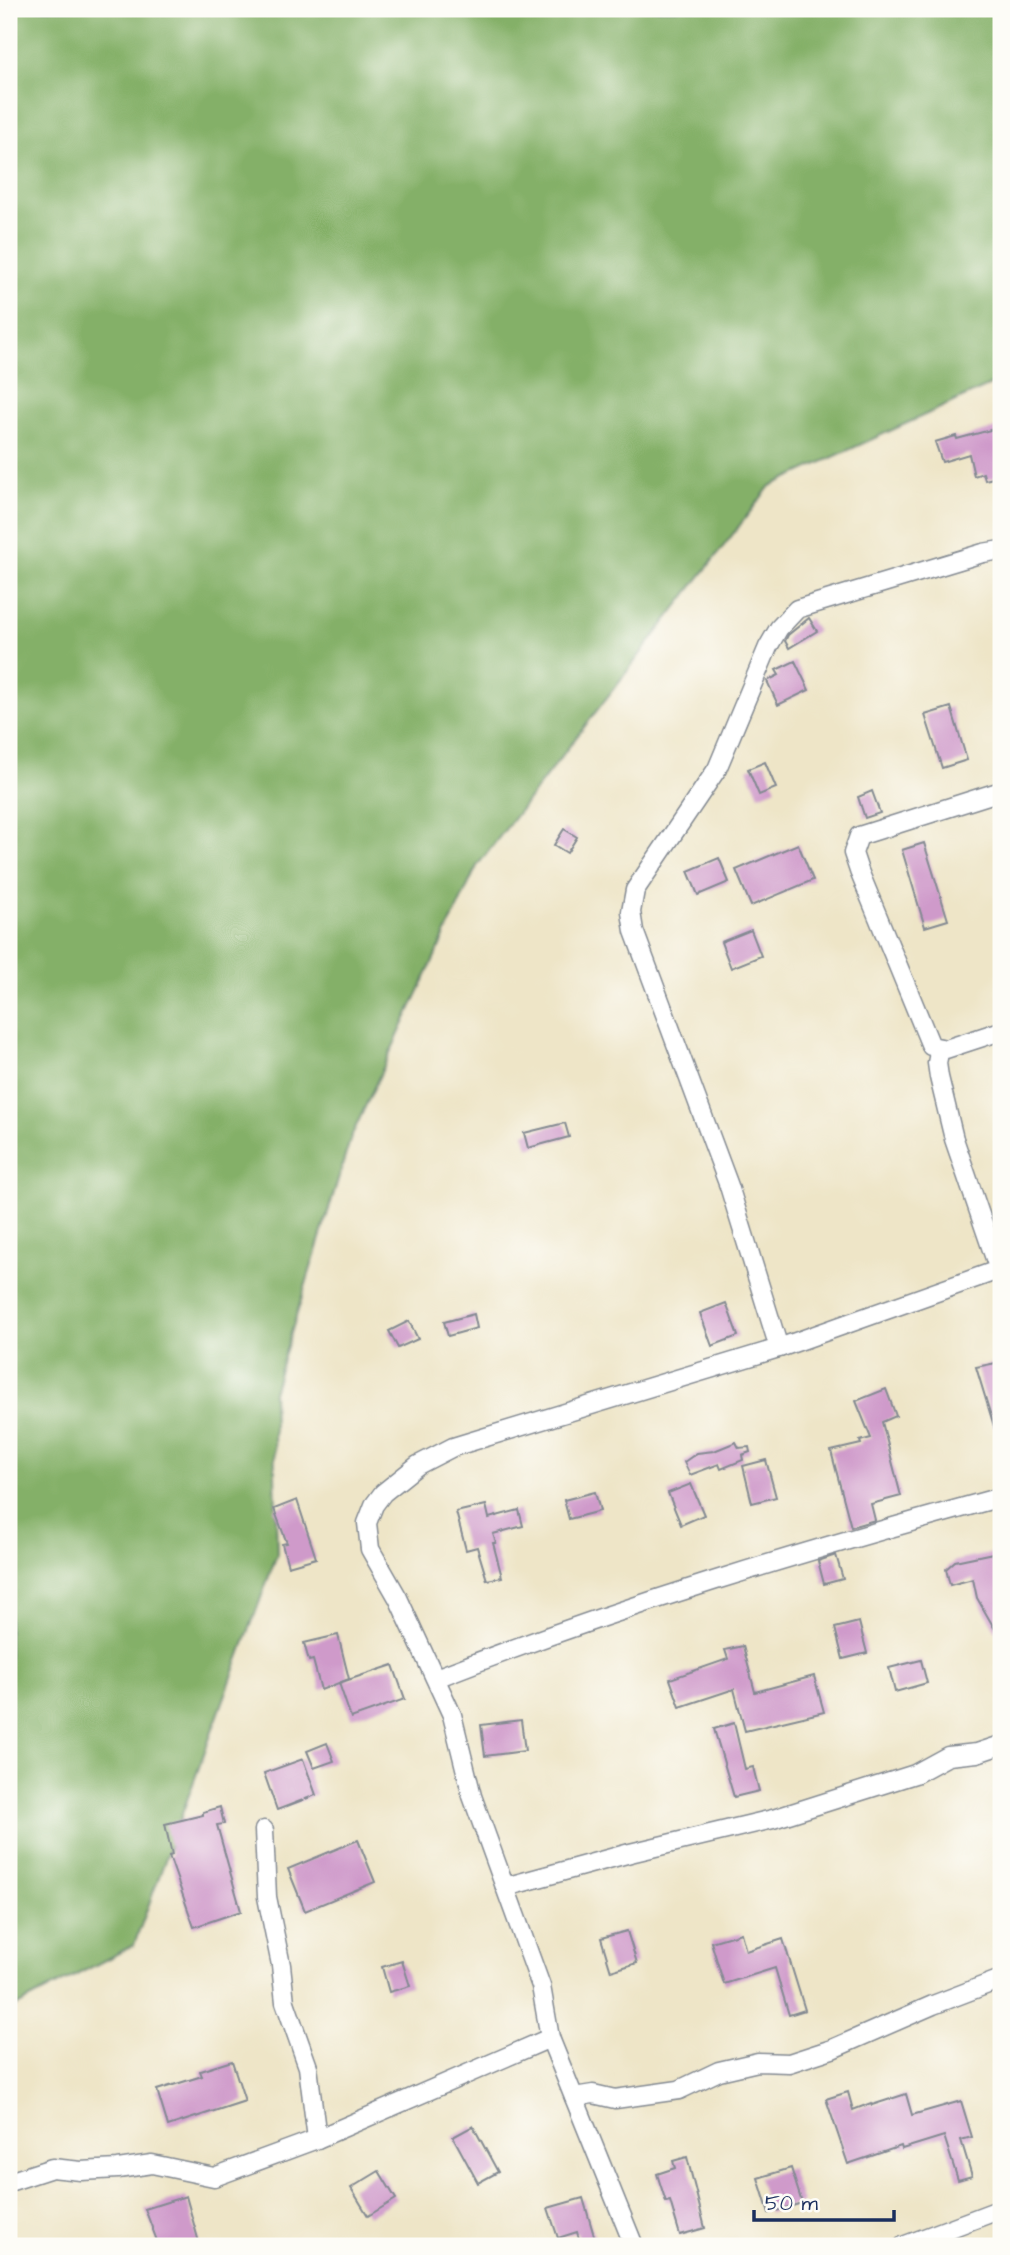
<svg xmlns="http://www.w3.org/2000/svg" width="1010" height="2255" font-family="'Architects Daughter',sans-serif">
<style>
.forest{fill:#84b068;stroke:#507063;stroke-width:2}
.building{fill:#cf9aca}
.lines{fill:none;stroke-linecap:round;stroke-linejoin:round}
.minor-casing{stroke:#848a92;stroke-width:21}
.minor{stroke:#fff;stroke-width:18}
</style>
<rect width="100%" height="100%" fill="#fdfcf7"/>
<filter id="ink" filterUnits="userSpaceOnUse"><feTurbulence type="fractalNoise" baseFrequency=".0143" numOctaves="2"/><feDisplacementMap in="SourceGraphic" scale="14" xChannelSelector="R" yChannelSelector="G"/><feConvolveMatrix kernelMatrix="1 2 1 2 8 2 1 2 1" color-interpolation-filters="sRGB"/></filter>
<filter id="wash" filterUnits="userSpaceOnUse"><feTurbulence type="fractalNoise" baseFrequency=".00686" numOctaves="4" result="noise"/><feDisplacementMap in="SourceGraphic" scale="28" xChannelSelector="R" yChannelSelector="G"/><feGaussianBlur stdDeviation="1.57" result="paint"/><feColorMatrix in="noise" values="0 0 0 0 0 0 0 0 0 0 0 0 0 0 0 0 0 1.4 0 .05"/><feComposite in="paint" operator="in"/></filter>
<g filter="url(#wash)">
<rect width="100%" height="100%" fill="#eee5c7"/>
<polygon class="forest" points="9,9 1001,9 1001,380 770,486 477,866 351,1137 273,1392 277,1554 134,1945 9,2010"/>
<g id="blocks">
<g class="building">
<polygon points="1001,427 1001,476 985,480 983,473 974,476 969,454 942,462 935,442 956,436 957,439"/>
<polygon points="809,618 817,631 789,648 785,641 788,635"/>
<polygon points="795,661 809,690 778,705 767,681 779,675 776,670"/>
<polygon points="951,707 967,760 942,768 925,715"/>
<polygon points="765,762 776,788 759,795 748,769"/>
<polygon points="872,791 880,813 865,818 858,797"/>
<polygon points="564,829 577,837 567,853 554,845"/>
<polygon points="924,843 948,920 925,927 902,850"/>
<polygon points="798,844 813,880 751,906 736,870"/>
<polygon points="719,858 729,882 698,895 688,871"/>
<polygon points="751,930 761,956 731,968 721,942"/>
<polygon points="565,1123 569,1137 528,1148 524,1133"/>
<polygon points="726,1303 738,1336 712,1346 700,1313"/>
<polygon points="474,1314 477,1328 448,1336 444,1322"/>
<polygon points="409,1321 418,1339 398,1348 389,1331"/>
<polygon points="1001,1362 1001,1436 997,1436 976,1367"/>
<polygon points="886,1389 896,1416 882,1422 901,1496 871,1504 875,1520 851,1527 831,1451 861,1444 860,1441 871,1438 856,1401"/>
<polygon points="736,1442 739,1448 749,1447 750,1452 742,1455 743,1460 721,1469 719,1464 690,1475 684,1462 697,1453 714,1451"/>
<polygon points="766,1460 776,1497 752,1503 743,1466"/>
<polygon points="691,1484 704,1515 681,1525 668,1493"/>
<polygon points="595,1492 600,1511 569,1519 564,1500"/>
<polygon points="297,1500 316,1558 288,1566 282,1544 287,1543 274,1509"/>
<polygon points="486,1505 489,1518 519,1510 523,1526 493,1534 496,1543 493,1543 502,1577 487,1580 477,1547 466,1550 456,1512"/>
<polygon points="993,1553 999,1579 1001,1578 1001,1640 977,1598 973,1579 950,1585 946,1569 955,1561"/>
<polygon points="836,1555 843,1579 824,1584 818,1561"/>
<polygon points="859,1622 867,1653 843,1659 835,1628"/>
<polygon points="338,1635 349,1679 321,1690 313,1660 309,1661 304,1643"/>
<polygon points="743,1646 755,1692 814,1676 824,1712 745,1731 734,1689 680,1707 670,1679 728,1659 725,1650"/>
<polygon points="921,1660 927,1683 895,1692 889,1668"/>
<polygon points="393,1665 405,1699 351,1718 339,1683"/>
<polygon points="521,1720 525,1751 485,1756 481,1725"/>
<polygon points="734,1723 745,1769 753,1767 759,1791 734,1797 714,1729"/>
<polygon points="327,1743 334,1761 314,1768 307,1751"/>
<polygon points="303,1759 316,1795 277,1810 264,1773"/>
<polygon points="220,1807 224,1824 217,1825 241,1911 194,1927 169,1856 172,1855 165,1824 203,1815 203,1812"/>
<polygon points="358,1840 375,1882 305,1911 288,1869"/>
<polygon points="627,1931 637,1963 611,1971 601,1938"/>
<polygon points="741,1933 746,1951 783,1939 805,2010 789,2015 775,1968 724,1984 711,1942"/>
<polygon points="402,1961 410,1986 389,1992 382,1967"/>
<polygon points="232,2061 245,2101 168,2126 157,2090 202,2076 200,2071"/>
<polygon points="848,2092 853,2110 871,2103 872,2105 906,2094 912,2115 961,2101 972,2137 961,2140 972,2176 958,2180 944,2136 902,2149 901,2146 848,2164 826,2099"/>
<polygon points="473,2126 498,2172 478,2183 453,2137"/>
<polygon points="687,2157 705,2228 680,2235 670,2201 666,2202 657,2174 675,2168 673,2161"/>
<polygon points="791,2168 802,2203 769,2213 758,2178"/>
<polygon points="379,2171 396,2199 368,2216 351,2188"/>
<polygon points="186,2196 200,2246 159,2246 145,2209"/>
<polygon points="583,2198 597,2246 581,2246 577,2232 558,2238 548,2208"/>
</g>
</g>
</g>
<g filter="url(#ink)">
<use href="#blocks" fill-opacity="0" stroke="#848a92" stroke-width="2"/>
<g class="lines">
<g class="minor-casing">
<g id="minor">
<polyline points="1001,791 859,836 853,853 859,871 931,1046 946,1049 1001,1031"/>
<polyline points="940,1048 937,1063 939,1077 954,1139 999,1270"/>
<polyline points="779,1348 729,1186 634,931 631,912 635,890 717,769 768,647 779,628 797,609 983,553 1001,550"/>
<path d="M436 1678C620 1606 811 1549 1001 1497"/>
<polyline points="264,1830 267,1897 281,1965 285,2002 308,2067 317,2139"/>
<polyline points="505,1887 630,1853 773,1819 915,1774 948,1756 977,1753 1001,1745"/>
<polyline points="574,2097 593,2094 615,2099 679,2090 719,2071 758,2062 789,2063 832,2049 933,2005 1001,1979"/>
<polyline points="9,2182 52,2168 81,2171 118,2169 152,2164 214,2177 317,2139 550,2038"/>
<polyline points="634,2246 550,2038 541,1986 472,1796 452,1715 398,1598 370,1549 367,1523 374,1505 383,1493 418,1465 453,1447 779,1348 1001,1269"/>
<polyline points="903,2246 1001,2209"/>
</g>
</g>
<use href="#minor" class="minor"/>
</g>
</g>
<rect width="1010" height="2255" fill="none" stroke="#fdfcf7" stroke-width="35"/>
<path d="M754 2210v10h140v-10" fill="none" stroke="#1b2f5e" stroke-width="3.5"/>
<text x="765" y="2210" font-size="21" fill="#1b2f5e" stroke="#fdfcf7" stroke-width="5" paint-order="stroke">50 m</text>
</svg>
